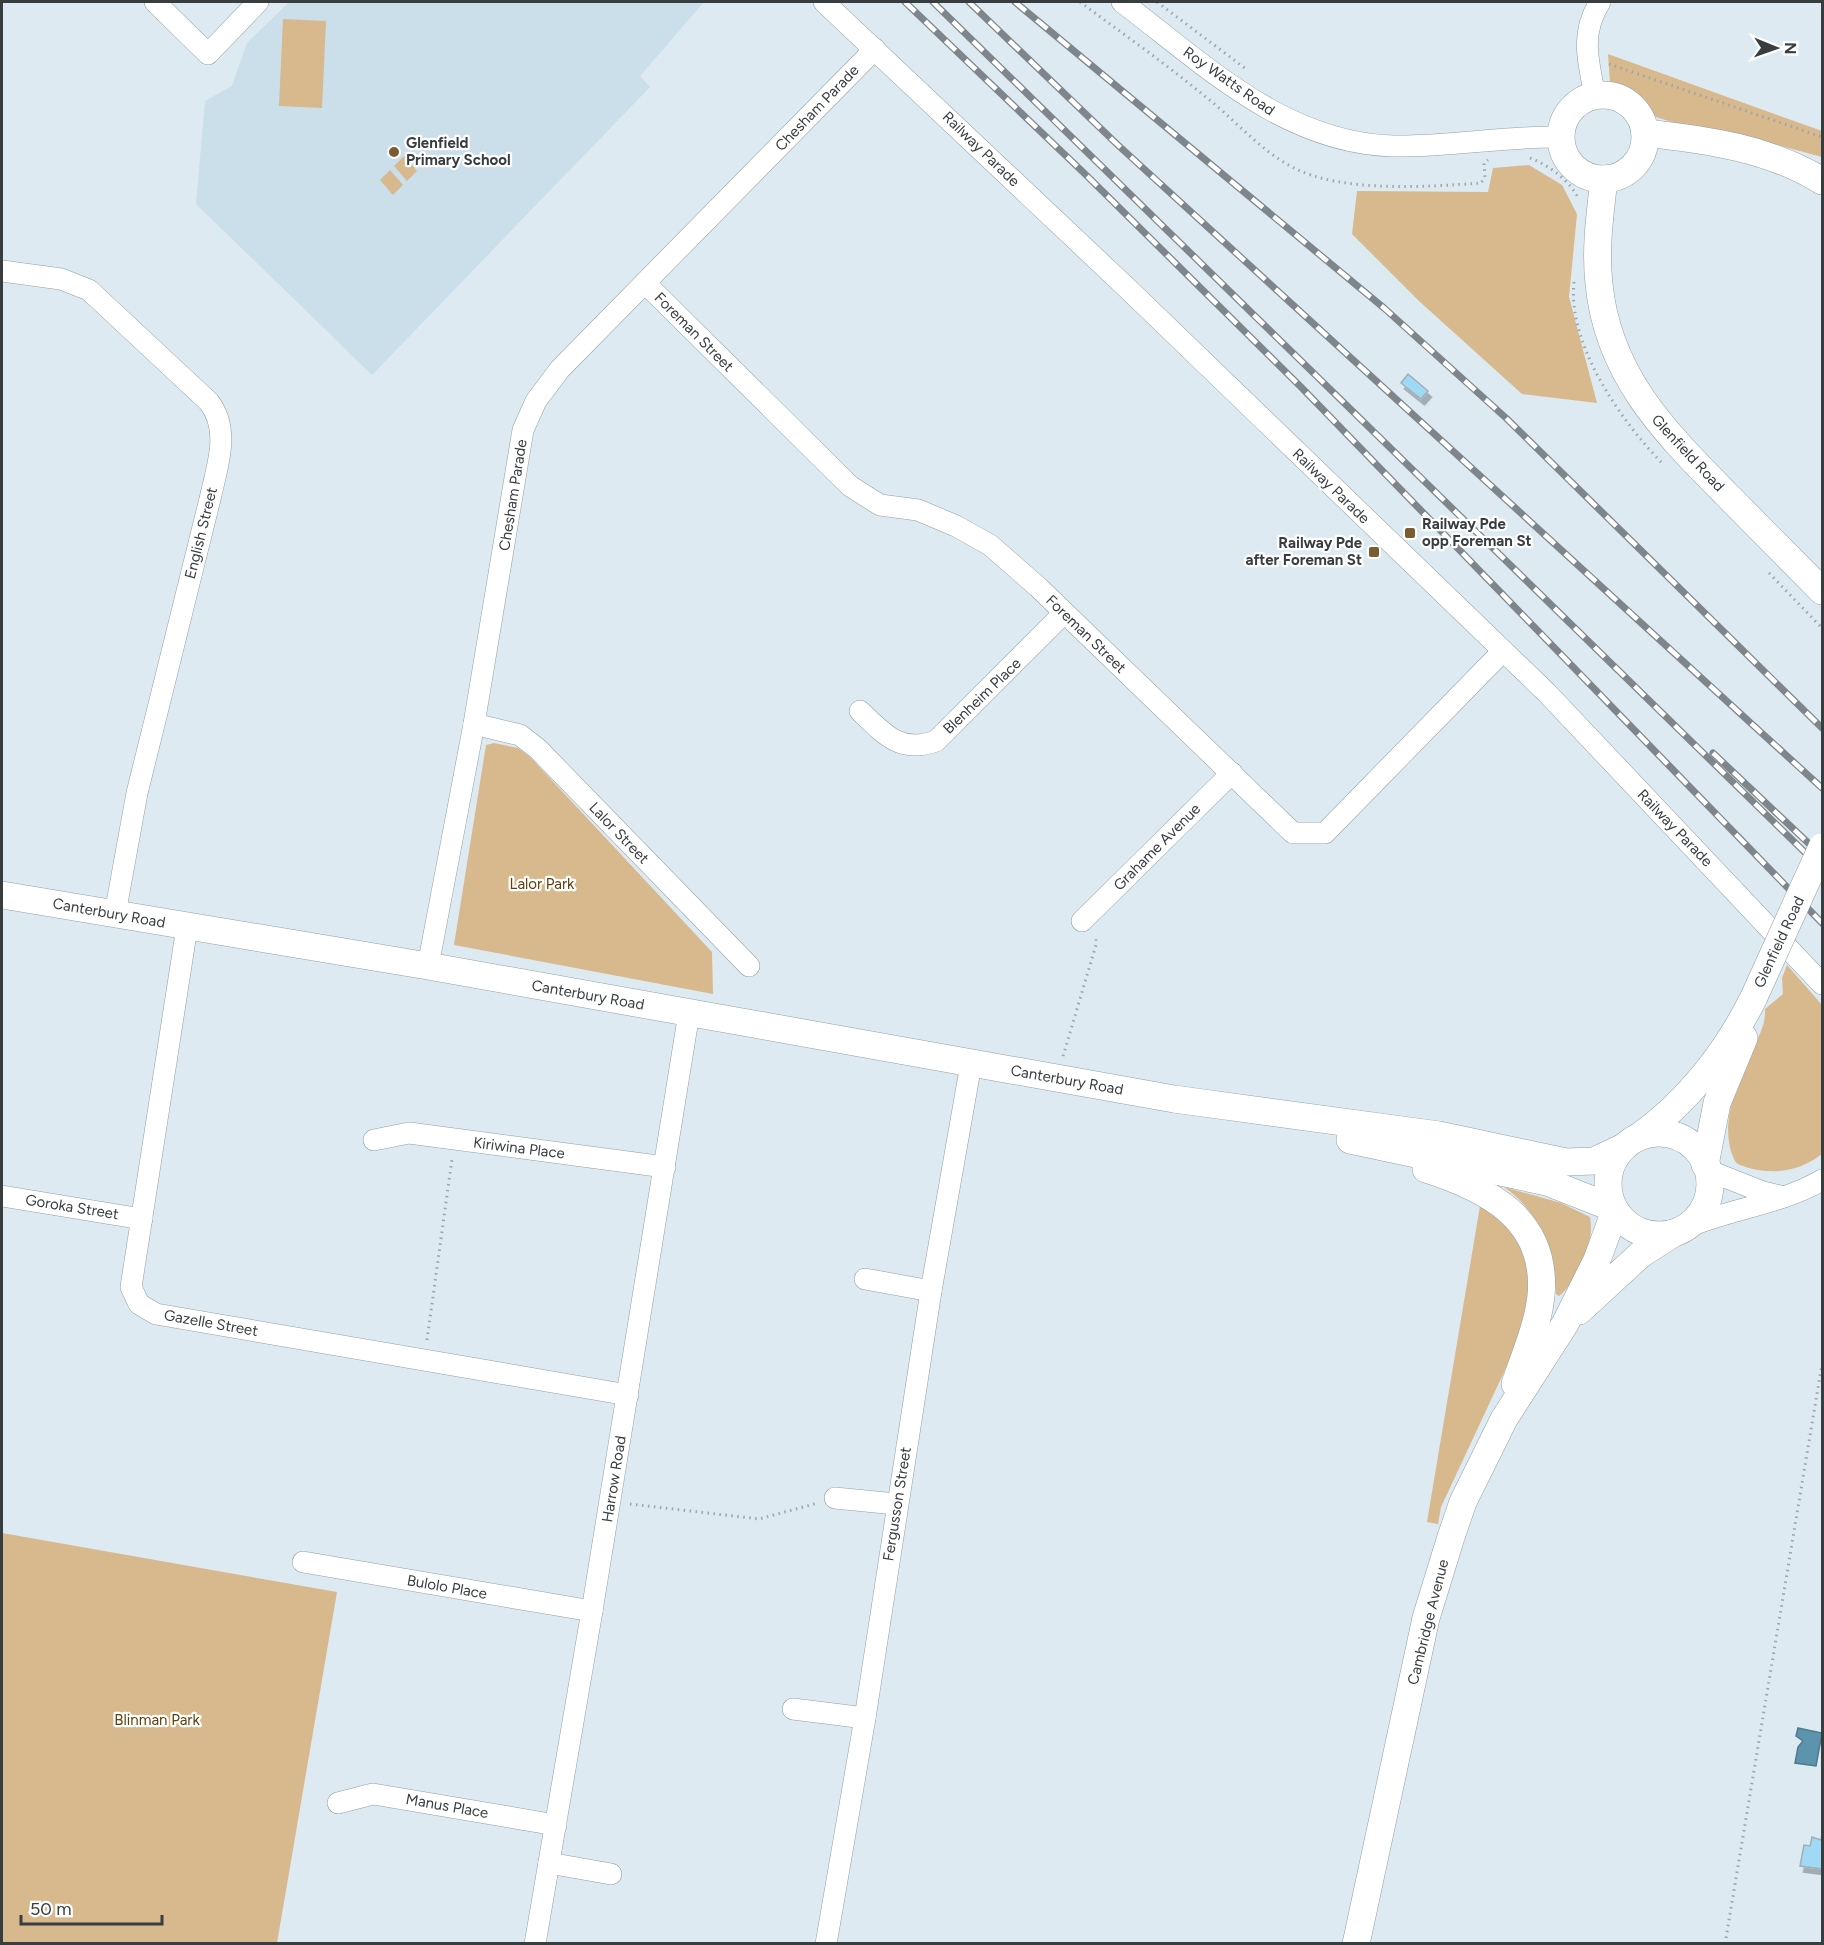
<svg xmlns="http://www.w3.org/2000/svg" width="1824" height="1945" font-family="Figtree,sans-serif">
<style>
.built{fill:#cadfea}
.green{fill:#d8b88d}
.water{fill:#5c93ad;stroke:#51798c;stroke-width:1.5}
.building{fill:#a0d9f5;stroke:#a1aeb5;stroke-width:1.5;filter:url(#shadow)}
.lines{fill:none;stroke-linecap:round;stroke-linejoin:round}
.minor-casing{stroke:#929fa5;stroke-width:22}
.major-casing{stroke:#929fa5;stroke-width:28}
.path{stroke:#9ca5ab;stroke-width:3;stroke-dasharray:1.5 4.5;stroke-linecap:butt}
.minor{stroke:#fff;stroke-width:21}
.major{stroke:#fff;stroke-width:27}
.rail-casing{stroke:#7e868b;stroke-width:7}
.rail{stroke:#fff;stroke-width:4.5;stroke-dasharray:14;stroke-linecap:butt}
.major-bridge-casing{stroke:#929fa5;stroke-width:28;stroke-linecap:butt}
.major-bridge{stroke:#fff;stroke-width:27}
.poi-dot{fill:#7b5c31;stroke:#fff;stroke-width:2}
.labels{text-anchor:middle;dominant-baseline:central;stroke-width:4.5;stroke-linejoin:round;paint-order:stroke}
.street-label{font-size:15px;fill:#383d40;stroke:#fff}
.poi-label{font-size:15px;font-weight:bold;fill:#383d40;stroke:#fff;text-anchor:start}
.park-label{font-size:15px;fill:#603f08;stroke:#fff}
</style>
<defs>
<filter id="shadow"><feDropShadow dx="3.5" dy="6" stdDeviation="0" flood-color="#0004"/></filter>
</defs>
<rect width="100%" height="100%" fill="#ddeaf1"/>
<polygon class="built" points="289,2 704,2 640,76 650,87 372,375 196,204 205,101 232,86 247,43"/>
<g class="green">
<polygon points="283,19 326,21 322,108 279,106"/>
<polygon points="1608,54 1822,131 1822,157 1753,138 1691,128 1656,117 1637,98 1610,82"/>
<polygon points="404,156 417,171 407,181 394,166"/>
<polygon points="1529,165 1562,185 1577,214 1569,297 1597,403 1522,394 1419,301 1352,234 1357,191 1488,192 1493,168"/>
<polygon points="390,170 403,185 393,195 380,180"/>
<polygon points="494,743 518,748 531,758 712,952 713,994 454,945 486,745"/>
<path d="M1787 965 1822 1005V1154C1800 1171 1775 1175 1749 1168 1743 1166 1736 1165 1734 1159 1719 1127 1736 1085 1749 1056 1757 1039 1766 1027 1765 1009L1783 994 1782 978Z"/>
<path d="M1504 1187 1561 1203 1590 1217C1595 1242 1580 1279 1559 1296L1556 1294C1554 1251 1540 1212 1504 1187Z"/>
<polygon points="1481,1200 1509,1223 1525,1249 1533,1310 1441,1507 1438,1524 1427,1522"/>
<polygon points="2,1533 337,1592 277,1943 2,1943"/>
</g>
<polygon class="water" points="1798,1728 1822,1733 1816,1766 1795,1763 1798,1747 1803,1741 1796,1736"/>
<g class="building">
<polygon points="1408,374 1428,391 1421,399 1401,383"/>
<polygon points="1822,1835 1822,1869 1800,1866 1804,1845 1810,1846 1812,1837 1821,1840"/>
</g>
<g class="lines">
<g class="minor-casing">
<g id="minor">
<polyline points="155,2 208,54 258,2"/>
<polyline points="824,2 1126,287 1547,693 1822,984"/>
<path d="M1122 2C1204 64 1284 143 1393 146 1449 147 1505 136 1561 137"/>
<path d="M1595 95C1588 61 1580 33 1600 2"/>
<path d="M2 271 61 279 89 290 209 402C231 431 217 466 210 499L137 793 115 914"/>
<polyline points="645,283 850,486 880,505 918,510 956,526 990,545 1038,587 1293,833 1325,833 1503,651"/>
<path d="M860 711C884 734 900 754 936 741L1064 613"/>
<polyline points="474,724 520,735 538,749 749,966"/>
<polyline points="1082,921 1232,773"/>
<polyline points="187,927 131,1287 139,1304 156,1314 628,1395"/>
<polyline points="428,966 474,724 523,430 536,401 560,369 875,49"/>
<polyline points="374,1140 409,1133 665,1167"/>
<polyline points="1707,1170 1763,1192 1780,1196"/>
<polyline points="2,1196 142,1219"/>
<path d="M1685 1228C1729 1209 1781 1204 1822 1180"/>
<polyline points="865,1279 931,1291"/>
<polyline points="835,1498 896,1504"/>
<polyline points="303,1562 592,1611"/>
<polyline points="793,1709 865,1718"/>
<polyline points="338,1803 373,1794 556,1825"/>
<polyline points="549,1863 611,1874"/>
<polyline points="535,1944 592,1611 689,1013"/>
<polyline points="826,1944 865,1718 931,1291 971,1064"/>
</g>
</g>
<g class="major-casing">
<g id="major">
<circle cx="1603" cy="137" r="42"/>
<path d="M1646 133C1707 140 1769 148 1822 181"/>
<path d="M1604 179C1600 214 1595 249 1599 284 1608 376 1665 432 1726 494 1758 526 1790 559 1822 591"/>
<polyline points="2,895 428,966 1174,1099 1439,1135 1566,1162 1594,1161 1624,1147"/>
<circle cx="1659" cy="1184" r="51"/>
<path d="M1637 1138C1687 1103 1727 1052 1754 997"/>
<polyline points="1350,1140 1547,1182 1613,1208"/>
<polyline points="1705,1165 1717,1103 1744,1038"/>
<path d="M1426 1169C1488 1189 1548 1219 1541 1296 1538 1325 1525 1355 1515 1384"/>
<polyline points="1579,1311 1641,1254 1674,1233"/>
<polyline points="1356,1944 1426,1618 1451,1537 1463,1502 1504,1419 1565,1324 1597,1260 1615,1211"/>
</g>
</g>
<g class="path">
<path d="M1080 2C1122 33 1166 64 1207 98 1235 120 1260 150 1292 167 1341 193 1426 187 1481 183L1485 177 1484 163 1488 160"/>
<polyline points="1157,2 1246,69"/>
<polyline points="1609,64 1822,137"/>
<path d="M1530 158C1550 166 1568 179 1579 199"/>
<path d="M1574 282C1567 344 1621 421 1662 463"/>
<polyline points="1769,573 1822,628"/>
<polyline points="1063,1056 1096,945 1096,935"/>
<polyline points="427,1340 452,1159"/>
<polyline points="630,1504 759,1519 818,1503"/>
<polyline points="1725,1944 1822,1364"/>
</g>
<use href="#minor" class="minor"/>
<use href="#major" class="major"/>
<g class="rail-casing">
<g id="rail">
<polyline points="905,2 1084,173 1301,387 1822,923"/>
<polyline points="933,2 1822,869"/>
<polyline points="969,2 1120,147 1822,788"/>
<polyline points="1015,2 1384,308 1506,418 1822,728"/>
<polyline points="1713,753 1822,856"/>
</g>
</g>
<use href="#rail" class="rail"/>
<g class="major-bridge-casing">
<polyline id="major-bridge" points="1754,997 1822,847"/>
</g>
<use href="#major-bridge" class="major-bridge"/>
</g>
<g class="poi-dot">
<circle cx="394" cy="152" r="6"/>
<rect x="1404" y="527" width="12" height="12" rx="3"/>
<rect x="1368" y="546" width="12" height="12" rx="3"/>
</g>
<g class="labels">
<g class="street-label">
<text transform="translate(1229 81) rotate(35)">Roy Watts Road</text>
<text transform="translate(817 108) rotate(-46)">Chesham Parade</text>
<text transform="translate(981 149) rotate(44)">Railway Parade</text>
<text transform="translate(694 332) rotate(45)">Foreman Street</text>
<text transform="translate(1688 453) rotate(47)">Glenfield Road</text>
<text transform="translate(1331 486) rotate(44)">Railway Parade</text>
<text transform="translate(513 495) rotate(-81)">Chesham Parade</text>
<text transform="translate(201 533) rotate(-76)">English Street</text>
<text transform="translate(1086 634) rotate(44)">Foreman Street</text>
<text transform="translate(982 696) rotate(-44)">Blenheim Place</text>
<text transform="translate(1675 828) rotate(46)">Railway Parade</text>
<text transform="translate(619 833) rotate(46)">Lalor Street</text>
<text transform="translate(1157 847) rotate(-45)">Grahame Avenue</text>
<text transform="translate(109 913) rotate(10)">Canterbury Road</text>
<text transform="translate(1779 942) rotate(-65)">Glenfield Road</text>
<text transform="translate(588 995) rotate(10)">Canterbury Road</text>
<text transform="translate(1067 1080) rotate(10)">Canterbury Road</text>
<text transform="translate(519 1148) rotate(7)">Kiriwina Place</text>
<text transform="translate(72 1207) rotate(9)">Goroka Street</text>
<text transform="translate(211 1323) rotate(10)">Gazelle Street</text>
<text transform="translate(614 1479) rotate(-81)">Harrow Road</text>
<text transform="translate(897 1504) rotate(-81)">Fergusson Street</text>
<text transform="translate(447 1587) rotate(10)">Bulolo Place</text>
<text transform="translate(1428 1622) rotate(-76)">Cambridge Avenue</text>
<text transform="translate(447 1806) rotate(10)">Manus Place</text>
</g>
<g class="poi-label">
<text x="406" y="143">Glenfield<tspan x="406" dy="17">Primary School</tspan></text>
<text x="1422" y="524">Railway Pde<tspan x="1422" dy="17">opp Foreman St</tspan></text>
<text x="1362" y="543" text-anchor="end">Railway Pde<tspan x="1362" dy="17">after Foreman St</tspan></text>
</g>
<g class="park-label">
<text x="542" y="884">Lalor Park</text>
<text x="157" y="1720">Blinman Park</text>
</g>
</g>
<rect width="1824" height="1945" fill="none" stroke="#383d40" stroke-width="6"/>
<g transform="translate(1776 48) rotate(91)" stroke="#ffffff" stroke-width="4.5" paint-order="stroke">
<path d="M0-4.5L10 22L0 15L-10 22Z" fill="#383d40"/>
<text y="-9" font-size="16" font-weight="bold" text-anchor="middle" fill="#383d40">N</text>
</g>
<path d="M21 1915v9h141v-9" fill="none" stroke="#383d40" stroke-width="3"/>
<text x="30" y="1915" font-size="18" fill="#383d40" stroke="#ffffff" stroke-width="4.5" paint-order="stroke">50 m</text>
</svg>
